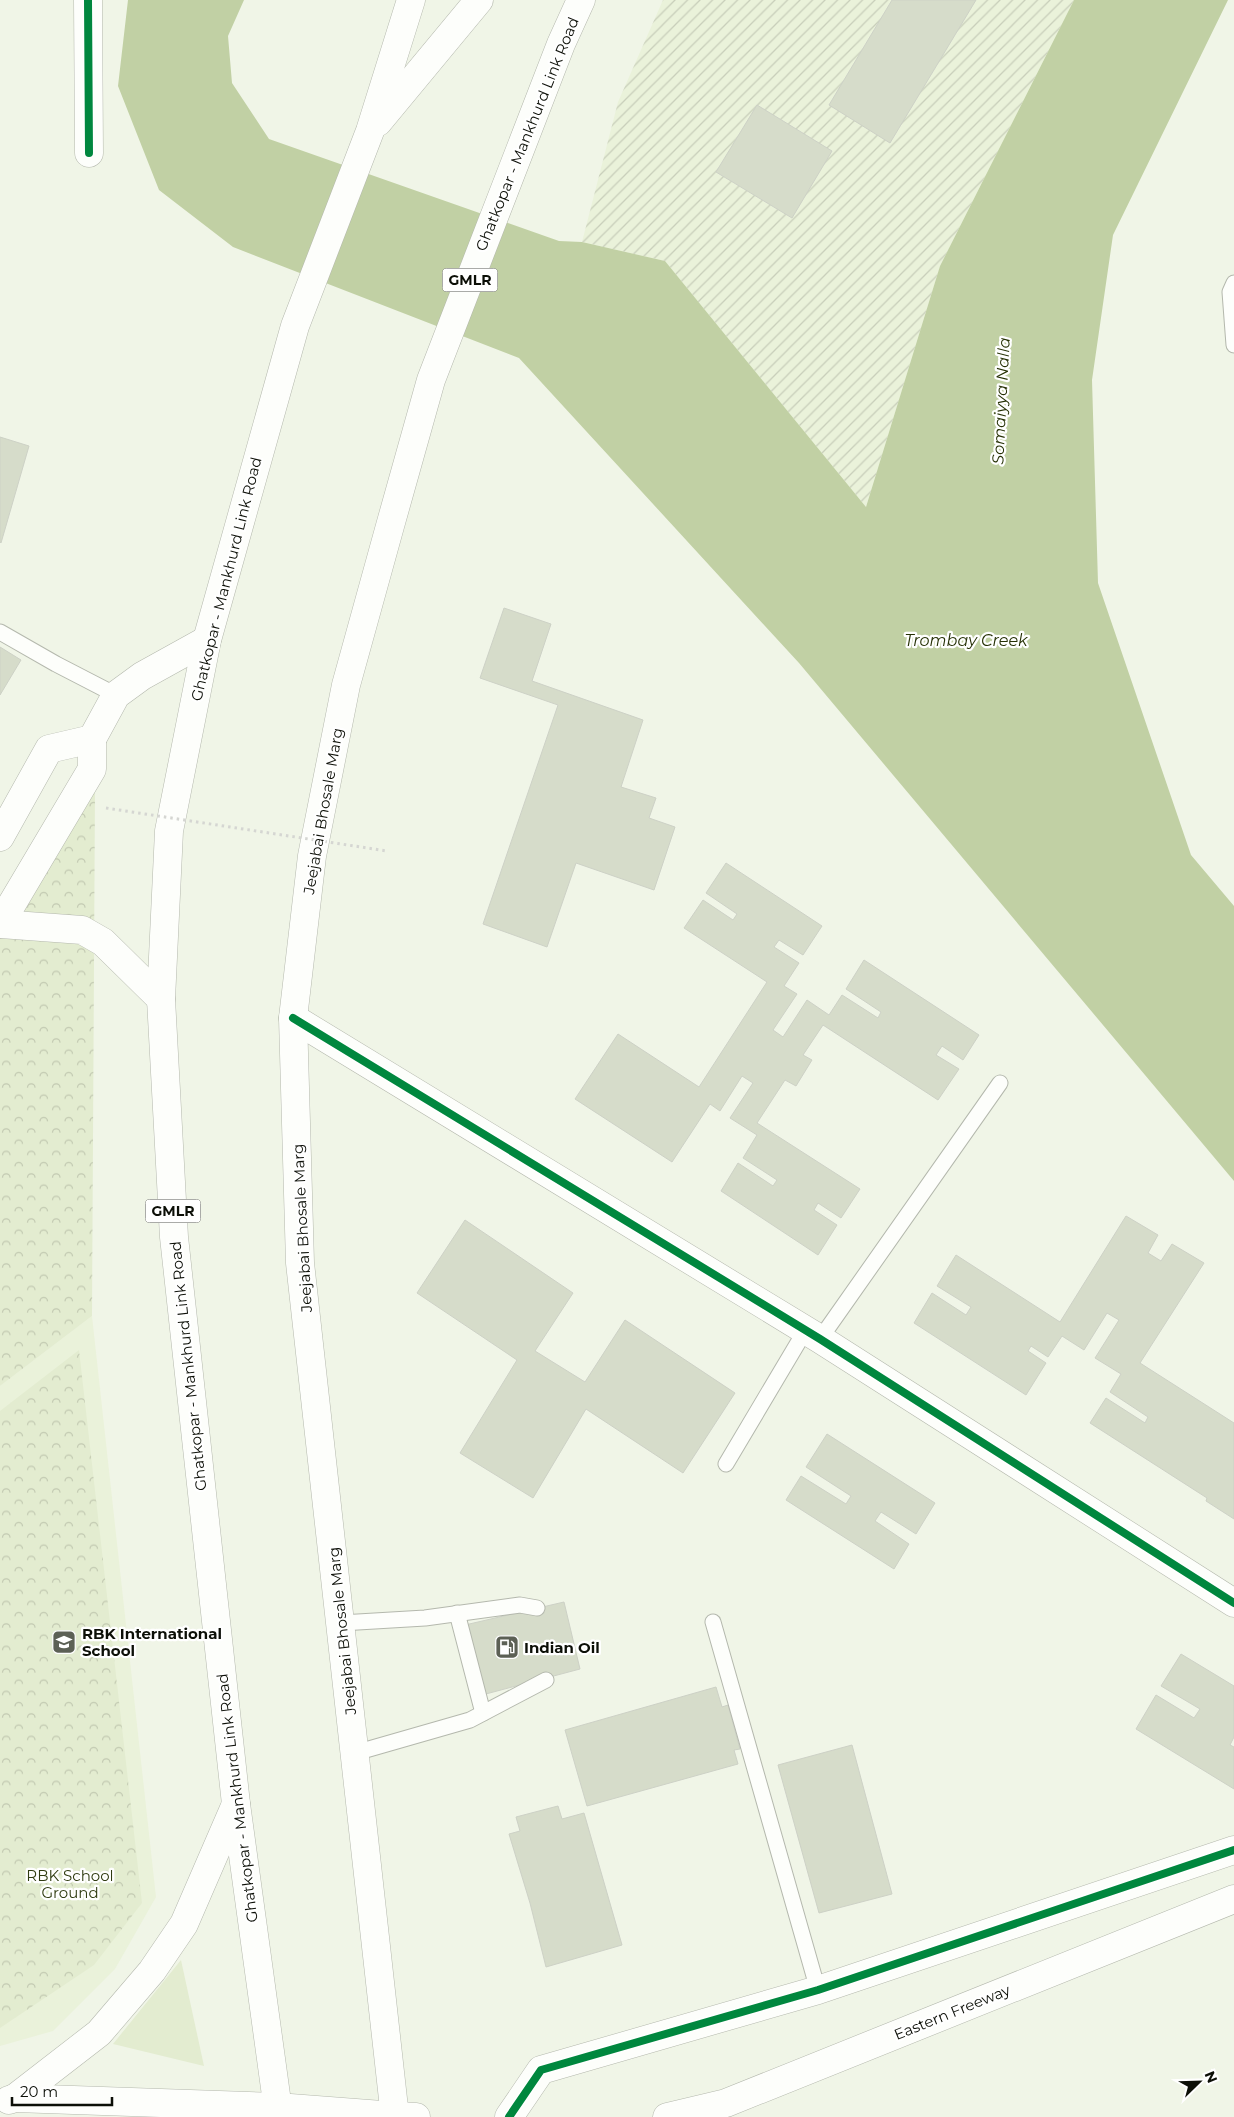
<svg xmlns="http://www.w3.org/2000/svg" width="1234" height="2117" font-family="Montserrat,sans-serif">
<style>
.built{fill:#eaf2da}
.industrial{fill:url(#industrial-furrows)}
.green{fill:#e3ecd0}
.forest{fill:url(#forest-crowns)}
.water{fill:#c1d0a4}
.building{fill:#d6dcca;stroke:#cdd1c6}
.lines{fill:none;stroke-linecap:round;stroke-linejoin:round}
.service-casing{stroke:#b4b8ad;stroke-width:17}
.minor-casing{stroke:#b4b8ad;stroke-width:29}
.secondary-casing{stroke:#b4b8ad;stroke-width:29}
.trunk-casing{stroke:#b4b8ad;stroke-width:29}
.motorway-casing{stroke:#b4b8ad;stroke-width:29}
.service{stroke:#fdfefb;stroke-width:15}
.minor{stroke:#fdfefb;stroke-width:28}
.secondary{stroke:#fdfefb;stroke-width:28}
.trunk{stroke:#fdfefb;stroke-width:28}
.motorway{stroke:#fdfefb;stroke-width:28}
.path-bridge{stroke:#d5d6d2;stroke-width:3;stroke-dasharray:2.5 4;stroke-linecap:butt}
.cycleway-casing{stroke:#fff;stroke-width:11}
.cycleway{stroke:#00873e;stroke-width:8}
.labels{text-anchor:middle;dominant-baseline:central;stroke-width:4.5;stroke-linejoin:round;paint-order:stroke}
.shield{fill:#fff;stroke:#555751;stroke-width:1}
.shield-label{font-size:14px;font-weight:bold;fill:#0c0f07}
.street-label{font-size:15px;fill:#0c0f07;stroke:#fff}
.poi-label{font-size:15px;font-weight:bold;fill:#0c0f07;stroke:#fff;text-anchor:start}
.park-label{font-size:15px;fill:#303c11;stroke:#fff}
.water-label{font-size:16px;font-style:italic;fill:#253004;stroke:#fff}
</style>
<defs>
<pattern id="industrial-furrows" width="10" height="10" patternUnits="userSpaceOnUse" patternTransform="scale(1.25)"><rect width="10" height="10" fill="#eaf2da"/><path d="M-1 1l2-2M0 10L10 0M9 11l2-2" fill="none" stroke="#c8ceba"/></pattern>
<pattern id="forest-crowns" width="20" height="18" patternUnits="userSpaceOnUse" patternTransform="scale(1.25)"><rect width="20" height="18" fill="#e3ecd0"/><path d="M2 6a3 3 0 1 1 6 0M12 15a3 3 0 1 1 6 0" fill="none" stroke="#c2c9b1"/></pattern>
</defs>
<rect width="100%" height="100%" fill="#f0f5e7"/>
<polygon class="built" points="92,1316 156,1897 115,1969 53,2031 0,2046 0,1386"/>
<polygon class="industrial" points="663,0 1074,0 940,266 866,507 665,261 582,242 618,102"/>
<polygon class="green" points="181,1960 204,2066 113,2044"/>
<g class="forest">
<polygon points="95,789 92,1316 0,1386 0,910"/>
<polygon points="79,1350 142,1903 94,1965 0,2028 0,1411"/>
</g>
<polygon class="water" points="128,0 244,0 228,36 232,83 269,139 559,241 582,242 665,261 866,507 940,266 1074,0 1228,0 1113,235 1092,380 1098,583 1191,855 1234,906 1234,1181 799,663 519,358 233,247 159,190 118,86"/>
<g class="building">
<polygon points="892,0 976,0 890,143 829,105"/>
<polygon points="757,105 832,151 792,218 716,172"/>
<polygon points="0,437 29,446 1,543 0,542"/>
<polygon points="504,608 551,624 532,681 643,720 621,787 656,798 649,818 675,827 654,890 576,863 547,947 483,924 558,705 480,678"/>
<polygon points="0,647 21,660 0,695"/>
<polygon points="726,863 822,926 803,955 779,940 774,947 799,963 784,986 797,994 773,1030 783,1037 807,1000 829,1015 842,995 878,1018 881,1012 846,989 864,960 979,1035 963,1060 942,1046 936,1055 959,1069 938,1100 823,1025 803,1055 812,1060 796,1086 785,1080 757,1123 860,1189 841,1218 818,1203 814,1210 837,1225 818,1255 721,1191 738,1163 773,1186 777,1180 743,1158 757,1135 730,1118 753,1083 742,1076 720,1111 710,1104 672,1162 575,1099 618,1034 699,1087 767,982 684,928 703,900 733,920 737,914 706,893"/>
<polygon points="1126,1216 1158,1235 1148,1253 1161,1261 1172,1244 1204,1263 1140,1363 1234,1423 1234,1519 1206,1501 1207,1498 1090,1423 1106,1398 1145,1423 1148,1417 1110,1392 1121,1374 1095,1358 1119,1320 1107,1313 1084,1350 1062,1336 1048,1357 1031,1346 1028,1351 1046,1363 1026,1395 914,1323 932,1293 966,1315 971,1307 937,1286 956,1255 1060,1322"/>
<polygon points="465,1220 573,1293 535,1351 585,1382 625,1320 735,1393 683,1473 586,1409 533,1498 460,1453 517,1360 417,1293"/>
<polygon points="827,1434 935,1503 916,1534 881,1512 875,1521 909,1544 894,1569 786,1500 801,1476 846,1504 851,1496 806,1467"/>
<polygon points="564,1602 580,1669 482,1695 465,1625"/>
<polygon points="1181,1654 1234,1686 1234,1737 1230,1745 1234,1747 1234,1789 1136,1729 1156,1695 1194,1718 1200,1709 1161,1686"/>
<polygon points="716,1687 722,1707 728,1705 740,1749 734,1750 738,1764 587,1806 565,1730"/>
<polygon points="852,1745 892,1894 819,1913 778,1765"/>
<polygon points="558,1806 562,1819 584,1813 622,1945 546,1967 530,1903 509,1834 520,1831 516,1817"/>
</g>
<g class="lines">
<g class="service-casing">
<g id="service">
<polyline points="1234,283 1230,292 1234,345"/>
<polyline points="0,632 56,664 116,695"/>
<polyline points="820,1339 1000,1083"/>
<polyline points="726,1464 805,1331"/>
<polyline points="457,1613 483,1713"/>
<polyline points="713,1622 818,1990"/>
<polyline points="341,1623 425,1618 520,1605 537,1608"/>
<polyline points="355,1753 470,1720 546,1680"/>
</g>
</g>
<g class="minor-casing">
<g id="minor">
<polyline points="88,0 89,153"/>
<polyline points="293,1018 820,1339 1234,1603"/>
<polyline points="509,2117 541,2070 818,1990 1234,1850"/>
</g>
</g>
<g class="secondary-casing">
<g id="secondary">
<polyline points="92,739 116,695 142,676 207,640"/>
<polyline points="0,837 49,749 92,739"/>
<polyline points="0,924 92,769 92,739"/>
<polyline points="0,924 82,930 103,942 161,999"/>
</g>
</g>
<g class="trunk-casing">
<g id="trunk">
<polyline points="378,122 479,0"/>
<polyline points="277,2107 395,2116"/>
<polyline points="279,2117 236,1804 174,1237 161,999 169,831 207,640 295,326 370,131 411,0"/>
<polyline points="395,2117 300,1263 293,1018 312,856 346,685 390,526 431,380 561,44 581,0"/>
</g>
</g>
<g class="motorway-casing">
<g id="motorway">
<polyline points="15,2098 99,2033 152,1971 184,1924 236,1804"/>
<polyline points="9,2100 15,2098 277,2107"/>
<polyline points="395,2116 416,2117"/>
<polyline points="667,2117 726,2103 1234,1899"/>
</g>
</g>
<use href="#service" class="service"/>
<use href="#minor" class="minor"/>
<use href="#secondary" class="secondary"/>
<use href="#trunk" class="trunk"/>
<use href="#motorway" class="motorway"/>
<polyline class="path-bridge" points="106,808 387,851"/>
<g class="cycleway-casing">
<g id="cycleway">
<polyline points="88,0 89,153"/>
<polyline points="293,1018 820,1339 1234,1603"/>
<polyline points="509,2117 541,2070 818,1990 1234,1850"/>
</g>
</g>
<use href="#cycleway" class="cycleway"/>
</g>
<defs>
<g id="school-square" transform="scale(1.25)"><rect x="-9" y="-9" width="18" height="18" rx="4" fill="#5c6055" stroke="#fff"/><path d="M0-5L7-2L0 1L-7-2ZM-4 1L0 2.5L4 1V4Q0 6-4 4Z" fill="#fff"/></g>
<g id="fuel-square" transform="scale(1.25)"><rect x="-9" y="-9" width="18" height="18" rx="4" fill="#5c6055" stroke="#fff"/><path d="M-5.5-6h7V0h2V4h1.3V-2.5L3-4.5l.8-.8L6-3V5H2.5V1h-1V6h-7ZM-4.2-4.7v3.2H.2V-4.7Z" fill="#fff"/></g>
</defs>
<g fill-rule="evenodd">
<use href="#school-square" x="64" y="1642"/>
<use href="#fuel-square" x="507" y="1647"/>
</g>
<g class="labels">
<g class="shield">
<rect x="442.5" y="268.5" width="55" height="23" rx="4"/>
<rect x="145.5" y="1199.5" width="55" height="23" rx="4"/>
</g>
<g class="shield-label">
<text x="470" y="280">GMLR</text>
<text x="173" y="1211">GMLR</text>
</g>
<g class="street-label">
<text transform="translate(527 134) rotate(-68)">Ghatkopar - Mankhurd Link Road</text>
<text transform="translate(226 579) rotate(-76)">Ghatkopar - Mankhurd Link Road</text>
<text transform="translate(323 811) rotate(-80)">Jeejabai Bhosale Marg</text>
<text transform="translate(302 1228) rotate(-93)">Jeejabai Bhosale Marg</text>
<text transform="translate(188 1366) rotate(-96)">Ghatkopar - Mankhurd Link Road</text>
<text transform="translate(342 1631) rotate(-96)">Jeejabai Bhosale Marg</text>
<text transform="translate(237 1798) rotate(-97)">Ghatkopar - Mankhurd Link Road</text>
<text transform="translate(952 2012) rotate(-22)">Eastern Freeway</text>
</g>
<g class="poi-label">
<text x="82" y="1633">RBK International<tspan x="82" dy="17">School</tspan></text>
<text x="524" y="1647">Indian Oil</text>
</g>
<g class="park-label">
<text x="70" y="1875">RBK School<tspan x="70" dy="17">Ground</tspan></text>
</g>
<g class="water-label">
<text transform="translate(1001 401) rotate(-87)">Somaiyya Nalla</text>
<text x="966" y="640">Trombay Creek</text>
</g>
</g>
<g transform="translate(1199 2082) rotate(67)" stroke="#ffffff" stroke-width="4" paint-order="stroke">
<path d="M0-4L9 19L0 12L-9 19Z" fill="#0c0f07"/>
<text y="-8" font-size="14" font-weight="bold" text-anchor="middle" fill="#0c0f07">N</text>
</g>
<path d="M12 2097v8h100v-8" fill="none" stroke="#0c0f07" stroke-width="2.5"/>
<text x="20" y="2097" font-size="15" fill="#0c0f07" stroke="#ffffff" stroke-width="4" paint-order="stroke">20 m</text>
</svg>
